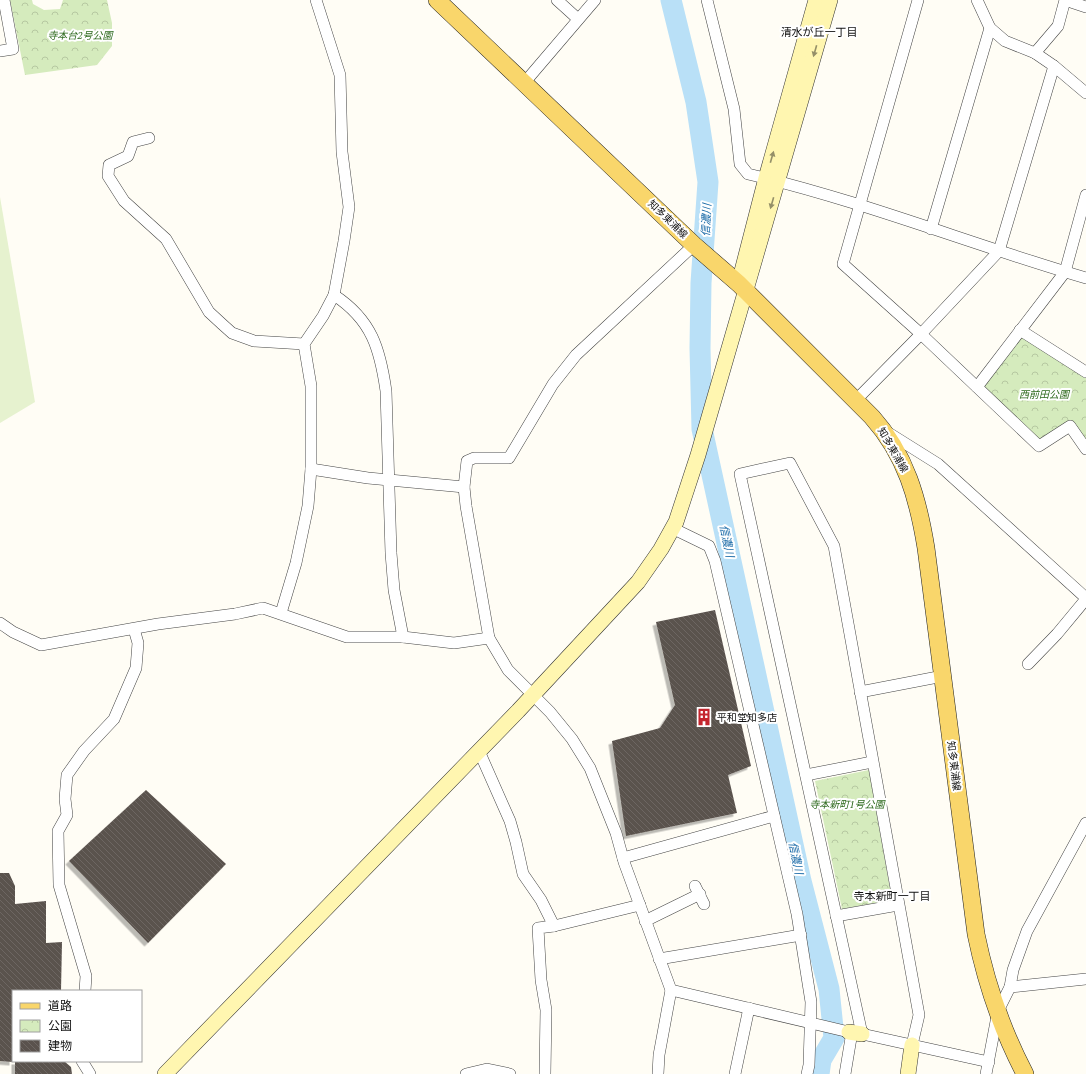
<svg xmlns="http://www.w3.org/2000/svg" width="1086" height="1074" font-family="'PT Serif','Noto Sans JP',serif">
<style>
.park{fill:url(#park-crowns)}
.pitch{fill:#e6f2cf}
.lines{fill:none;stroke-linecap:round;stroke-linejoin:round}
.river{stroke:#b9e0f7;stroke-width:21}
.building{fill:url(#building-back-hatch);filter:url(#shadow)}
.street-casing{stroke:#444;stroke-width:12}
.secondary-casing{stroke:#333;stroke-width:16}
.primary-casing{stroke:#222;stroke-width:18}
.street{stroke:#fff;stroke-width:11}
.secondary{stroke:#fff6b0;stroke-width:15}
.primary{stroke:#f9d66b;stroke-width:17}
.oneway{fill:#948f68}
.labels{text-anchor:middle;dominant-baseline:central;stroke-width:4;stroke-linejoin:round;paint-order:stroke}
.park-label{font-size:10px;font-style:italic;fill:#2f6b1f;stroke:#fff}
.street-label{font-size:10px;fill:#111;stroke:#fff}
.poi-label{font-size:10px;fill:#111;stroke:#fff;text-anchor:start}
.neighbourhood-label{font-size:11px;fill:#111;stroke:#fff}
.water-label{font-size:11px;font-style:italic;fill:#1768a6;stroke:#fff}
</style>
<defs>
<pattern id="park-crowns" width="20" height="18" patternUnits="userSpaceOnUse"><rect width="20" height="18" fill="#d5ebbd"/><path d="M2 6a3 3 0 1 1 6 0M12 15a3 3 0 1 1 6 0" fill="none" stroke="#b6c8a1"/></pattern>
<pattern id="building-back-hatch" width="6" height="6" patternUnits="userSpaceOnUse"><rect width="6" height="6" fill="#5a524d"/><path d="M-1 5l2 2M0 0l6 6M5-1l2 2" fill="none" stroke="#6d6662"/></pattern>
<filter id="shadow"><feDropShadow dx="-3.5" dy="3.5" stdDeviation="0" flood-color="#0004"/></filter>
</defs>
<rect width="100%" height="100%" fill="#fffdf5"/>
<g class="park">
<polygon points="10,0 32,0 33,4 44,10 60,9 63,0 107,0 112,23 112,46 97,65 25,75"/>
<polygon points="1020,330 1086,372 1086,449 1070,426 1039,446 977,387"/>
<polygon points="869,770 892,900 842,909 815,781"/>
</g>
<polygon class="pitch" points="0,197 35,402 0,423"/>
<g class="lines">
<polyline class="river" points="671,0 696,102 708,182 701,283 700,348 702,429 801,881 829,989 834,1038 821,1060 819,1074"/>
</g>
<g class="building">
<polygon points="715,610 751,766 728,775 737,813 626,836 612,741 660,728 675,705 656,622"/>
<polygon points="146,790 226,864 148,943 69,861"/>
<polygon points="0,873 9,873 15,886 15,904 46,901 46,943 62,942 61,991 13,991 13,1062 0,1061"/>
<polygon points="15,1061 64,1061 71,1067 72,1074 15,1074"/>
</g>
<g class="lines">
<g class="street-casing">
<g id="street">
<polyline points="557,0 578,19"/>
<path d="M707 0 734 109 740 164 748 174C863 201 973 245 1086 278"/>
<polyline points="918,0 843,264 921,334 1039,446 1070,426 1086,449"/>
<polyline points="977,0 990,28 1005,41 1035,53 1054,66 1086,93"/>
<polyline points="0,51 13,49 4,0"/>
<polyline points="1035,53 1058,26 1065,0 1086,7"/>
<polyline points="525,82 595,0"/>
<polyline points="149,138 133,142 128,156 109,165 108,176 124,201 166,239 209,312 222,324 232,333 254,341 304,344"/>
<polyline points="931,229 990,28"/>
<polyline points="694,245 576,355 553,384 509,458 474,458 467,461 464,487 466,506 489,638 508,670 550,712 572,739 590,768 616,833 624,862 671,990 849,1032"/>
<path d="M334 295C372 320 380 349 386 391L391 553 394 590 403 637"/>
<polyline points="1020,330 1086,372"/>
<polyline points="977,387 1065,272 1086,195"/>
<polyline points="856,400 921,334 999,251 1054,66"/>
<polyline points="887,432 938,464 1086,598"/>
<polyline points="311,469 368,478 464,487"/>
<polyline points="672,528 709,546 715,561 797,914 811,1002 809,1065 807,1074"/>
<polyline points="281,613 296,563 308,506 311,469 311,386 304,344 323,316 334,295 344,241 349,207 342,152 340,75 316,0"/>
<polyline points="0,623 13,632 41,645 158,624 235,614 263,608 347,637 403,637 454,643 489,638"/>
<polyline points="1028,664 1057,634 1086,599"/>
<polyline points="860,692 943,676"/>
<polyline points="479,751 510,821 516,842 523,874 541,900 554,926 538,928 541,980 546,1010 545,1074"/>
<polyline points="806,775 872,762"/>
<polyline points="623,858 774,816"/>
<polyline points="695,886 704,904"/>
<polyline points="836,916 898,905"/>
<polyline points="645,921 700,894"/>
<polyline points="554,926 640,905"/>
<polyline points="659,959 801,935"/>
<polyline points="1010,987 1086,979"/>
<polyline points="85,991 86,976 59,885 58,831 67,815 65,799 67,775 84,751 114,719 136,668 138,643 134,629"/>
<polyline points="912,1045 919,1015 834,546 790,463 740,474 862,1034 989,1062"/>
<polyline points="82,1061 90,1074"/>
<polyline points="466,1074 487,1069 510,1074"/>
<polyline points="658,1074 659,1055 671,990"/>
<polyline points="735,1074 749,1008"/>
<polyline points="845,1074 852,1032"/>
<polyline points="986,1074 998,1011 1010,987 1013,970 1027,931 1086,823"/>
</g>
</g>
<g class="secondary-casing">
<g id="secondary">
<polyline points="742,271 766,178 816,0"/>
<polyline points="849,1032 862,1034"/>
<polyline points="165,1074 518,711 638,582 661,549 676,522 698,455 830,0"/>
<polyline points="908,1074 912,1045"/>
</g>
</g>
<g class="primary-casing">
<path id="primary" d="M437 0 694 245 739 284 872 417C906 455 918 499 926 548L976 934C986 983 1002 1030 1025 1074"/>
</g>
<use href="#street" class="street"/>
<use href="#secondary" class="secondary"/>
<use href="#primary" class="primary"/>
</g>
<defs><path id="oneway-solid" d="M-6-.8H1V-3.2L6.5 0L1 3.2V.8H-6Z"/></defs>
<g class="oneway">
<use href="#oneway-solid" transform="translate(815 51) rotate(106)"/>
<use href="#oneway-solid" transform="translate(772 157) rotate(-74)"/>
<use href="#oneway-solid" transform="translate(772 203) rotate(106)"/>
</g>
<defs>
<g id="building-bare" transform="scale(1.38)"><path d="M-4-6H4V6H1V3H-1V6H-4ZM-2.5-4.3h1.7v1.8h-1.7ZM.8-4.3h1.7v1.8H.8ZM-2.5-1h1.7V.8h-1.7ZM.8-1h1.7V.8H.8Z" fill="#c4262e" stroke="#fff" stroke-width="2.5" paint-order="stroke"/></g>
</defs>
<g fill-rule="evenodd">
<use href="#building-bare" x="704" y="717"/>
</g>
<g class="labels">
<g class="park-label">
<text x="80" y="35">寺本台2号公園</text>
<text x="1044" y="394">西前田公園</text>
<text x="847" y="804">寺本新町1号公園</text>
</g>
<g class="street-label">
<text transform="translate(668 219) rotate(44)">知多東浦線</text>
<text transform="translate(893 450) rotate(60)">知多東浦線</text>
<text transform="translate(954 766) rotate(83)">知多東浦線</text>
</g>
<g class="poi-label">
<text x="717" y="717">平和堂知多店</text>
</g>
<g class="neighbourhood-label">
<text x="819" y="32">清水が丘一丁目</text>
<text x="892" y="896">寺本新町一丁目</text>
</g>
<g class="water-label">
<text transform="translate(706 220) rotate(-87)">信濃川</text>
<text transform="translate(727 541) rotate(78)">信濃川</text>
<text transform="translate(796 858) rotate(78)">信濃川</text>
</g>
</g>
<rect x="12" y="990" width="130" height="72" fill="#ffffff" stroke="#a0a0a0"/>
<rect x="20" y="1003" width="20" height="6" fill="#f9d66b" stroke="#a0a0a0"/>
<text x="48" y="1010" font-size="12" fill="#111111">道路</text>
<rect x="20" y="1020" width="20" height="12" fill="url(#park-crowns)" stroke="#a0a0a0"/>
<text x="48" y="1030" font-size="12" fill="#111111">公園</text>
<rect x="20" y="1040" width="20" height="12" fill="url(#building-back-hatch)" stroke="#a0a0a0"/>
<text x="48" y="1050" font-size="12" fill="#111111">建物</text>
</svg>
